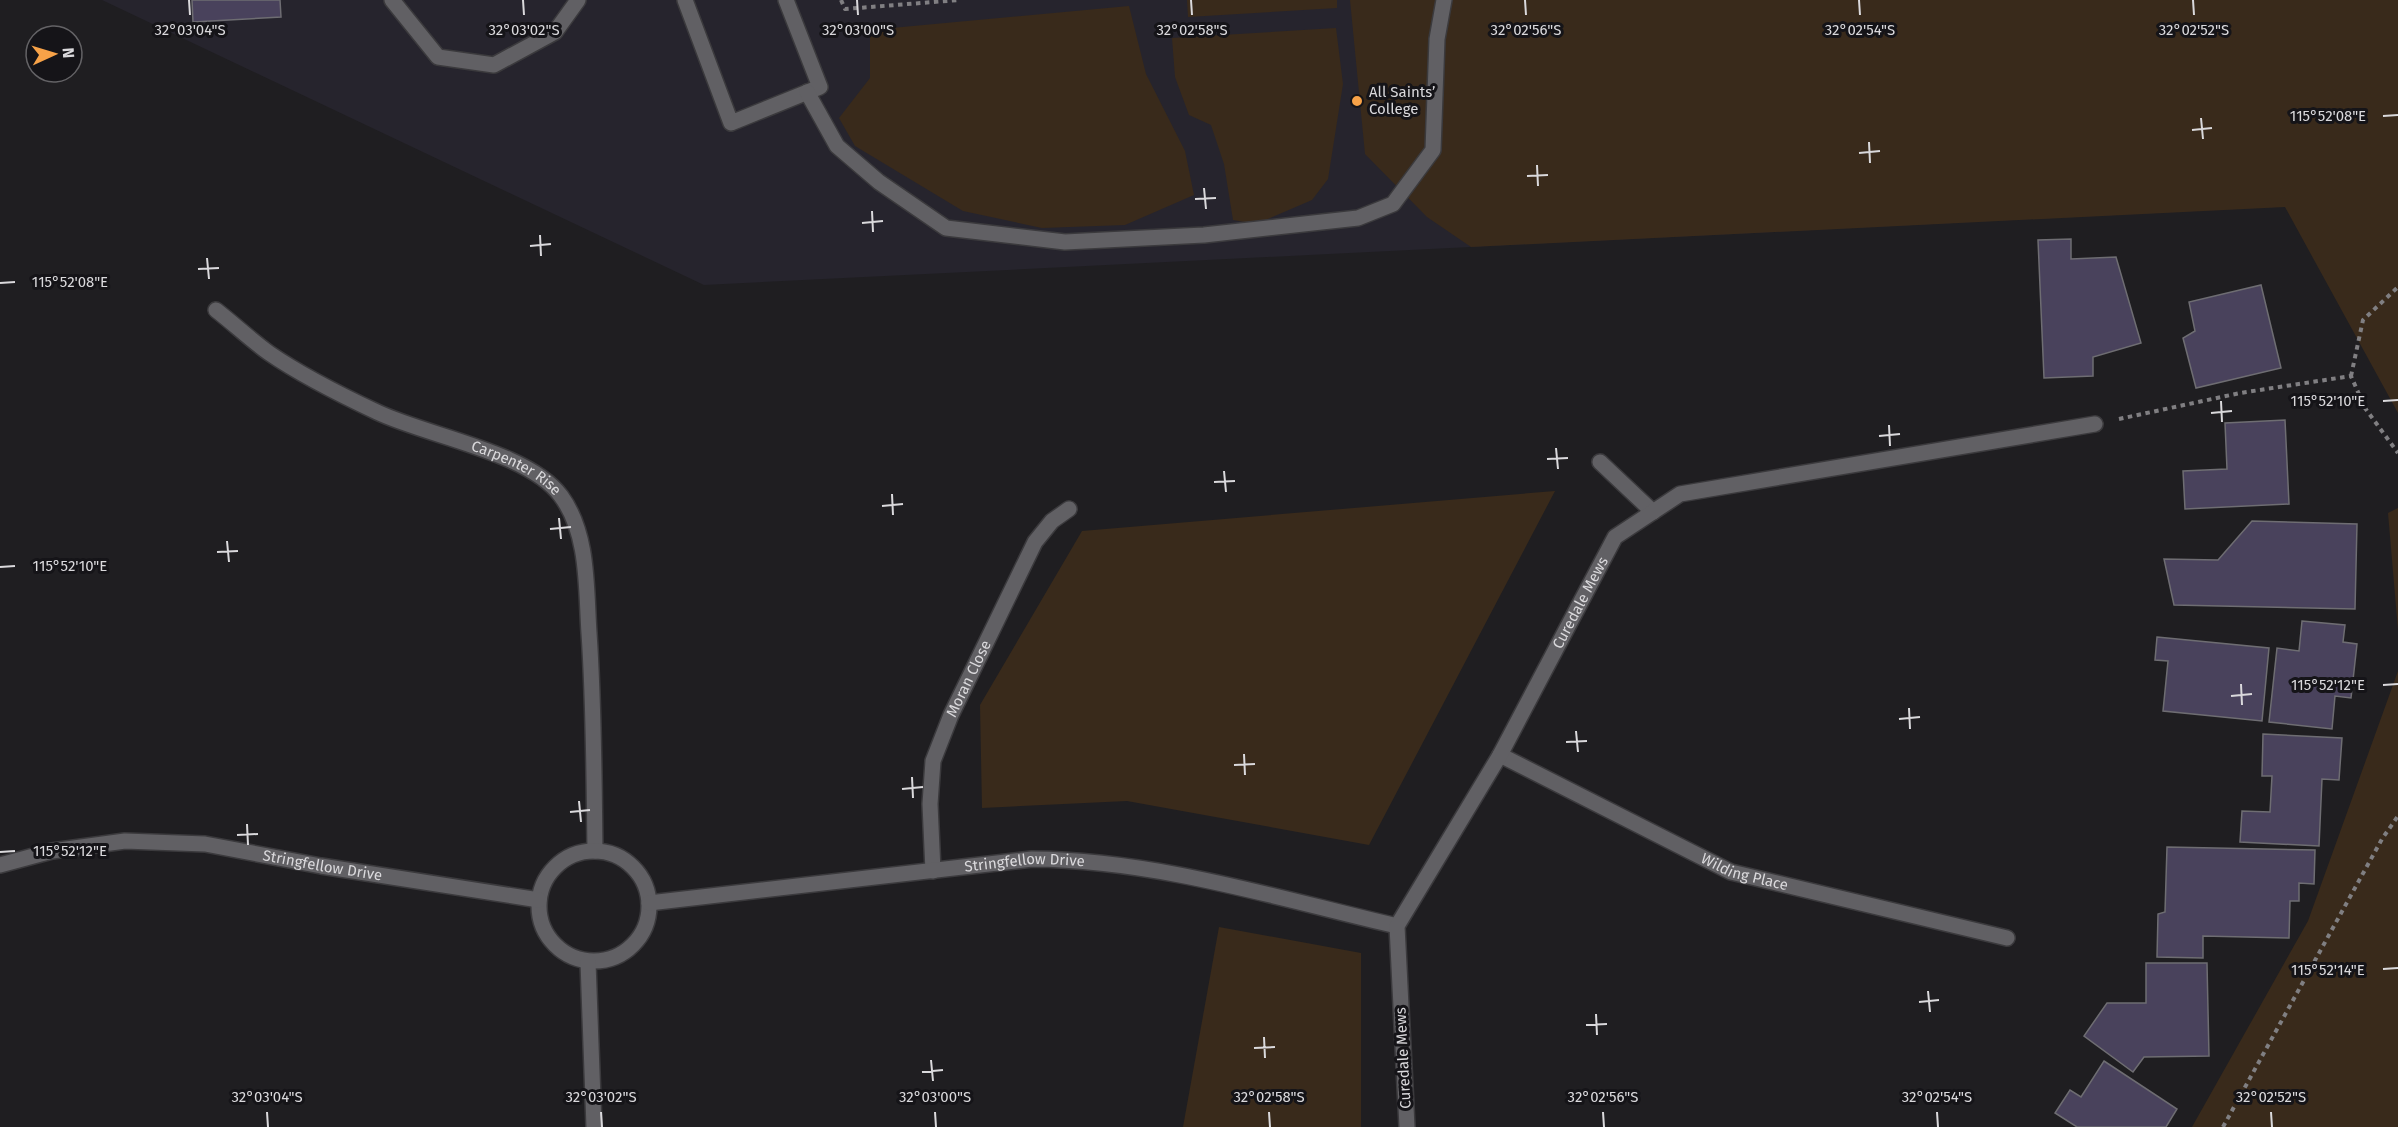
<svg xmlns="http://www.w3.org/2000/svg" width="2398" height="1127" font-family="'Fira Sans',sans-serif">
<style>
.built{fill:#26242d}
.green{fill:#392a1b}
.building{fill:#49425c;stroke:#6e6d72;stroke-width:1.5}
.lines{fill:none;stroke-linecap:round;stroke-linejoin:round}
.minor-casing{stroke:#3b3a3d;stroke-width:18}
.path{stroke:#807f82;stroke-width:4;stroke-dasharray:4.5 4.5;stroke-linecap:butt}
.minor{stroke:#616064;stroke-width:15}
.ticks{fill:none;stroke:#dad9dc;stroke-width:2}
.poi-dot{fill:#f7a248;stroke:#151418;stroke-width:2}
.labels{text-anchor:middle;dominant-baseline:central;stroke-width:6;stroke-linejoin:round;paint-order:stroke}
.poi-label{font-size:15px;fill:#dad9dc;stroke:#151418;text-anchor:start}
.street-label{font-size:15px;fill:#dad9dc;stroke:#151418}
.ticks-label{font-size:15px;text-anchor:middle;fill:#dad9dc;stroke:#151418;stroke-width:6;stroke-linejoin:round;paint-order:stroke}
</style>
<rect width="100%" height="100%" fill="#1f1e21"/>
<polygon class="built" points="102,0 2398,0 2398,201 704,285"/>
<g class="green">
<polygon points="1187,0 1337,0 1337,8 1188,17"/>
<polygon points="1350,0 2398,0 2398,413 2285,207 1471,247 1427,217 1365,154"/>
<polygon points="1129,6 1146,74 1185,151 1194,195 1125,225 1042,228 963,211 855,146 839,118 870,78 870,30"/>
<polygon points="1336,28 1343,84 1328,179 1312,200 1256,224 1233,220 1224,164 1211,125 1189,115 1175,77 1172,38"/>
<polygon points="1555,491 1369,845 1127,801 982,808 980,705 1082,531"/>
<polygon points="2398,508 2398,630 2388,513"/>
<polygon points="2398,671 2398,1127 2192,1127 2308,921"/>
<polygon points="1219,927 1361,953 1361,1127 1183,1127"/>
</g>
<g class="building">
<polygon points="192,0 280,0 281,17 193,22"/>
<polygon points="2071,239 2071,259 2116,257 2141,343 2093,357 2093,376 2044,378 2038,240"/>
<polygon points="2261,285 2281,368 2196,388 2183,338 2195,331 2189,302"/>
<polygon points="2285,420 2289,504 2185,509 2183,471 2227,469 2225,423"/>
<polygon points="2252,521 2357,524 2355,609 2174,605 2164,559 2218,560"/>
<polygon points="2302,621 2345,625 2343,642 2357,644 2351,698 2335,696 2332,729 2269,722 2277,648 2299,651"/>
<polygon points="2157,637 2269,648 2262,721 2163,711 2168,661 2155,660"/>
<polygon points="2263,734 2342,738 2339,780 2322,779 2319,846 2240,842 2242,811 2270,812 2272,776 2262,776"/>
<polygon points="2167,847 2315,850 2314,884 2299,883 2299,901 2290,901 2289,938 2203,936 2203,958 2157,957 2158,914 2165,912"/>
<polygon points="2146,963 2207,963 2209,1056 2144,1057 2133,1072 2084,1036 2107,1003 2146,1003"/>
<polygon points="2104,1061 2177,1109 2166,1127 2077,1127 2055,1113 2070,1090 2081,1097"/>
</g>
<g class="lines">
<g class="minor-casing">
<g id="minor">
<polyline points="392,0 438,57 494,65 555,32 578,0"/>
<polyline points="685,0 731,123 820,87 786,0"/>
<polyline points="807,92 837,146 879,182 946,228 1065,242 1204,235 1358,218 1393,204 1433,150 1437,39 1444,0"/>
<path id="s1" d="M216 310C234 324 251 340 269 353 298 373 345 397 377 412 427 436 529 452 561 496 589 534 586 589 589 633 594 705 594 778 595 851"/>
<polyline points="1600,462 1653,512"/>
<path id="s2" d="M1500 755 1731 872 2007 938"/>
<circle cx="594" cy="906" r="55"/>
<path id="s3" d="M0 865 52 851 125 841 205 844 321 866 539 900"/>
<path id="s4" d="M933 871 930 804 933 761 951 715 1035 542 1052 521 1069 509"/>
<path id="s5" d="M649 903 1032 859C1156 860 1277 898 1397 926"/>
<polyline points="588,962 594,1127"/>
<path id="s6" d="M1407 1127 1397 926 1500 755 1615 537 1680 494 2095 424"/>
</g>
</g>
<g class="path">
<polyline points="841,0 845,9 959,0"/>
<polyline points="2351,376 2363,320 2398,287"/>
<polyline points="2119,419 2240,393 2351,376 2365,408 2398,453"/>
<polyline points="2223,1127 2382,839 2398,816"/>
</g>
<use href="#minor" class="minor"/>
</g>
<path class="ticks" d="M189 0 190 15M523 0 524 15M857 0 858 15M1191 0 1192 15M1525 0 1526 15M1859 0 1860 15M2193 0 2194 15M2383 116 2398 115M2201 118 2203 139M2192 130 2212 128M1869 142 1870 163M1859 153 1880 151M1537 165 1538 186M1527 176 1548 175M1204 188 1206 209M1195 199 1216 198M872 211 873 232M862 223 883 221M540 235 541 256M530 246 551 244M207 258 209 279M198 269 219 268M0 283 15 282M2221 401 2222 422M2383 401 2398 400M2211 413 2232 411M1889 425 1890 446M1879 436 1900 434M1556 448 1558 469M1547 459 1568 458M1224 471 1226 492M1214 482 1235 481M892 494 893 515M882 506 903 504M559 518 561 539M550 529 571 527M227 541 229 562M217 552 238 551M0 567 15 566M2241 684 2242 705M2383 685 2398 684M2231 696 2252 694M1909 708 1910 729M1899 719 1920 717M1576 731 1578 752M1566 742 1587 741M1244 754 1245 775M1234 765 1255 764M912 777 913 798M902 789 923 787M579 801 581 822M570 812 590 810M247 824 248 845M237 835 258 834M0 852 15 851M2383 969 2398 968M1928 991 1930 1012M1919 1002 1939 1000M1596 1014 1597 1035M1586 1025 1607 1024M1264 1037 1265 1058M1254 1048 1275 1047M931 1060 933 1081M922 1072 943 1070M267 1112 268 1127M601 1112 602 1127M935 1112 936 1127M1269 1112 1270 1127M1603 1112 1604 1127M1937 1112 1938 1127M2271 1112 2272 1127"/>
<circle class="poi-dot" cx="1357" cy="101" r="6"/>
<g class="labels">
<g class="poi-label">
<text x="1369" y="92">All Saints’<tspan x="1369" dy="17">College</tspan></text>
</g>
<g class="street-label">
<text stroke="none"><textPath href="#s1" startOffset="342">Carpenter Rise</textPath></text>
<text stroke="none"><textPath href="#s6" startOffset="573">Curedale Mews</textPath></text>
<text stroke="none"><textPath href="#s4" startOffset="200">Moran Close</textPath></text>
<text stroke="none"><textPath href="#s3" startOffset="327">Stringfellow Drive</textPath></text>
<text stroke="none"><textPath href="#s5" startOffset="378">Stringfellow Drive</textPath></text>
<text stroke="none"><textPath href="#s2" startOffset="272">Wilding Place</textPath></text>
<text transform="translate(1403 1058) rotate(-93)">Curedale Mews</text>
</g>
</g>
<g class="ticks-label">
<text x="190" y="35">32°03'04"S</text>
<text x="524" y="35">32°03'02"S</text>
<text x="858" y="35">32°03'00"S</text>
<text x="1192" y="35">32°02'58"S</text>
<text x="1526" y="35">32°02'56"S</text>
<text x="1860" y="35">32°02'54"S</text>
<text x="2194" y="35">32°02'52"S</text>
<text x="2328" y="121">115°52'08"E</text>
<text x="70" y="287">115°52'08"E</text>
<text x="2328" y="406">115°52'10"E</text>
<text x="70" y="571">115°52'10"E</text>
<text x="2328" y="690">115°52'12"E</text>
<text x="70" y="856">115°52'12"E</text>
<text x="2328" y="975">115°52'14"E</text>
<text x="267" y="1102">32°03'04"S</text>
<text x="601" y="1102">32°03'02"S</text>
<text x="935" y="1102">32°03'00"S</text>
<text x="1269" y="1102">32°02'58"S</text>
<text x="1603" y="1102">32°02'56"S</text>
<text x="1937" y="1102">32°02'54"S</text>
<text x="2271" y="1102">32°02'52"S</text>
</g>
<g transform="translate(54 54) rotate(86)"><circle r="28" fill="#151418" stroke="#646366" stroke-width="1.5"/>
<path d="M0-4.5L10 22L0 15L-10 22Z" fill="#f7a248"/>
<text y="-9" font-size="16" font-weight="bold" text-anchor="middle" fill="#dad9dc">N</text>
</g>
</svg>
